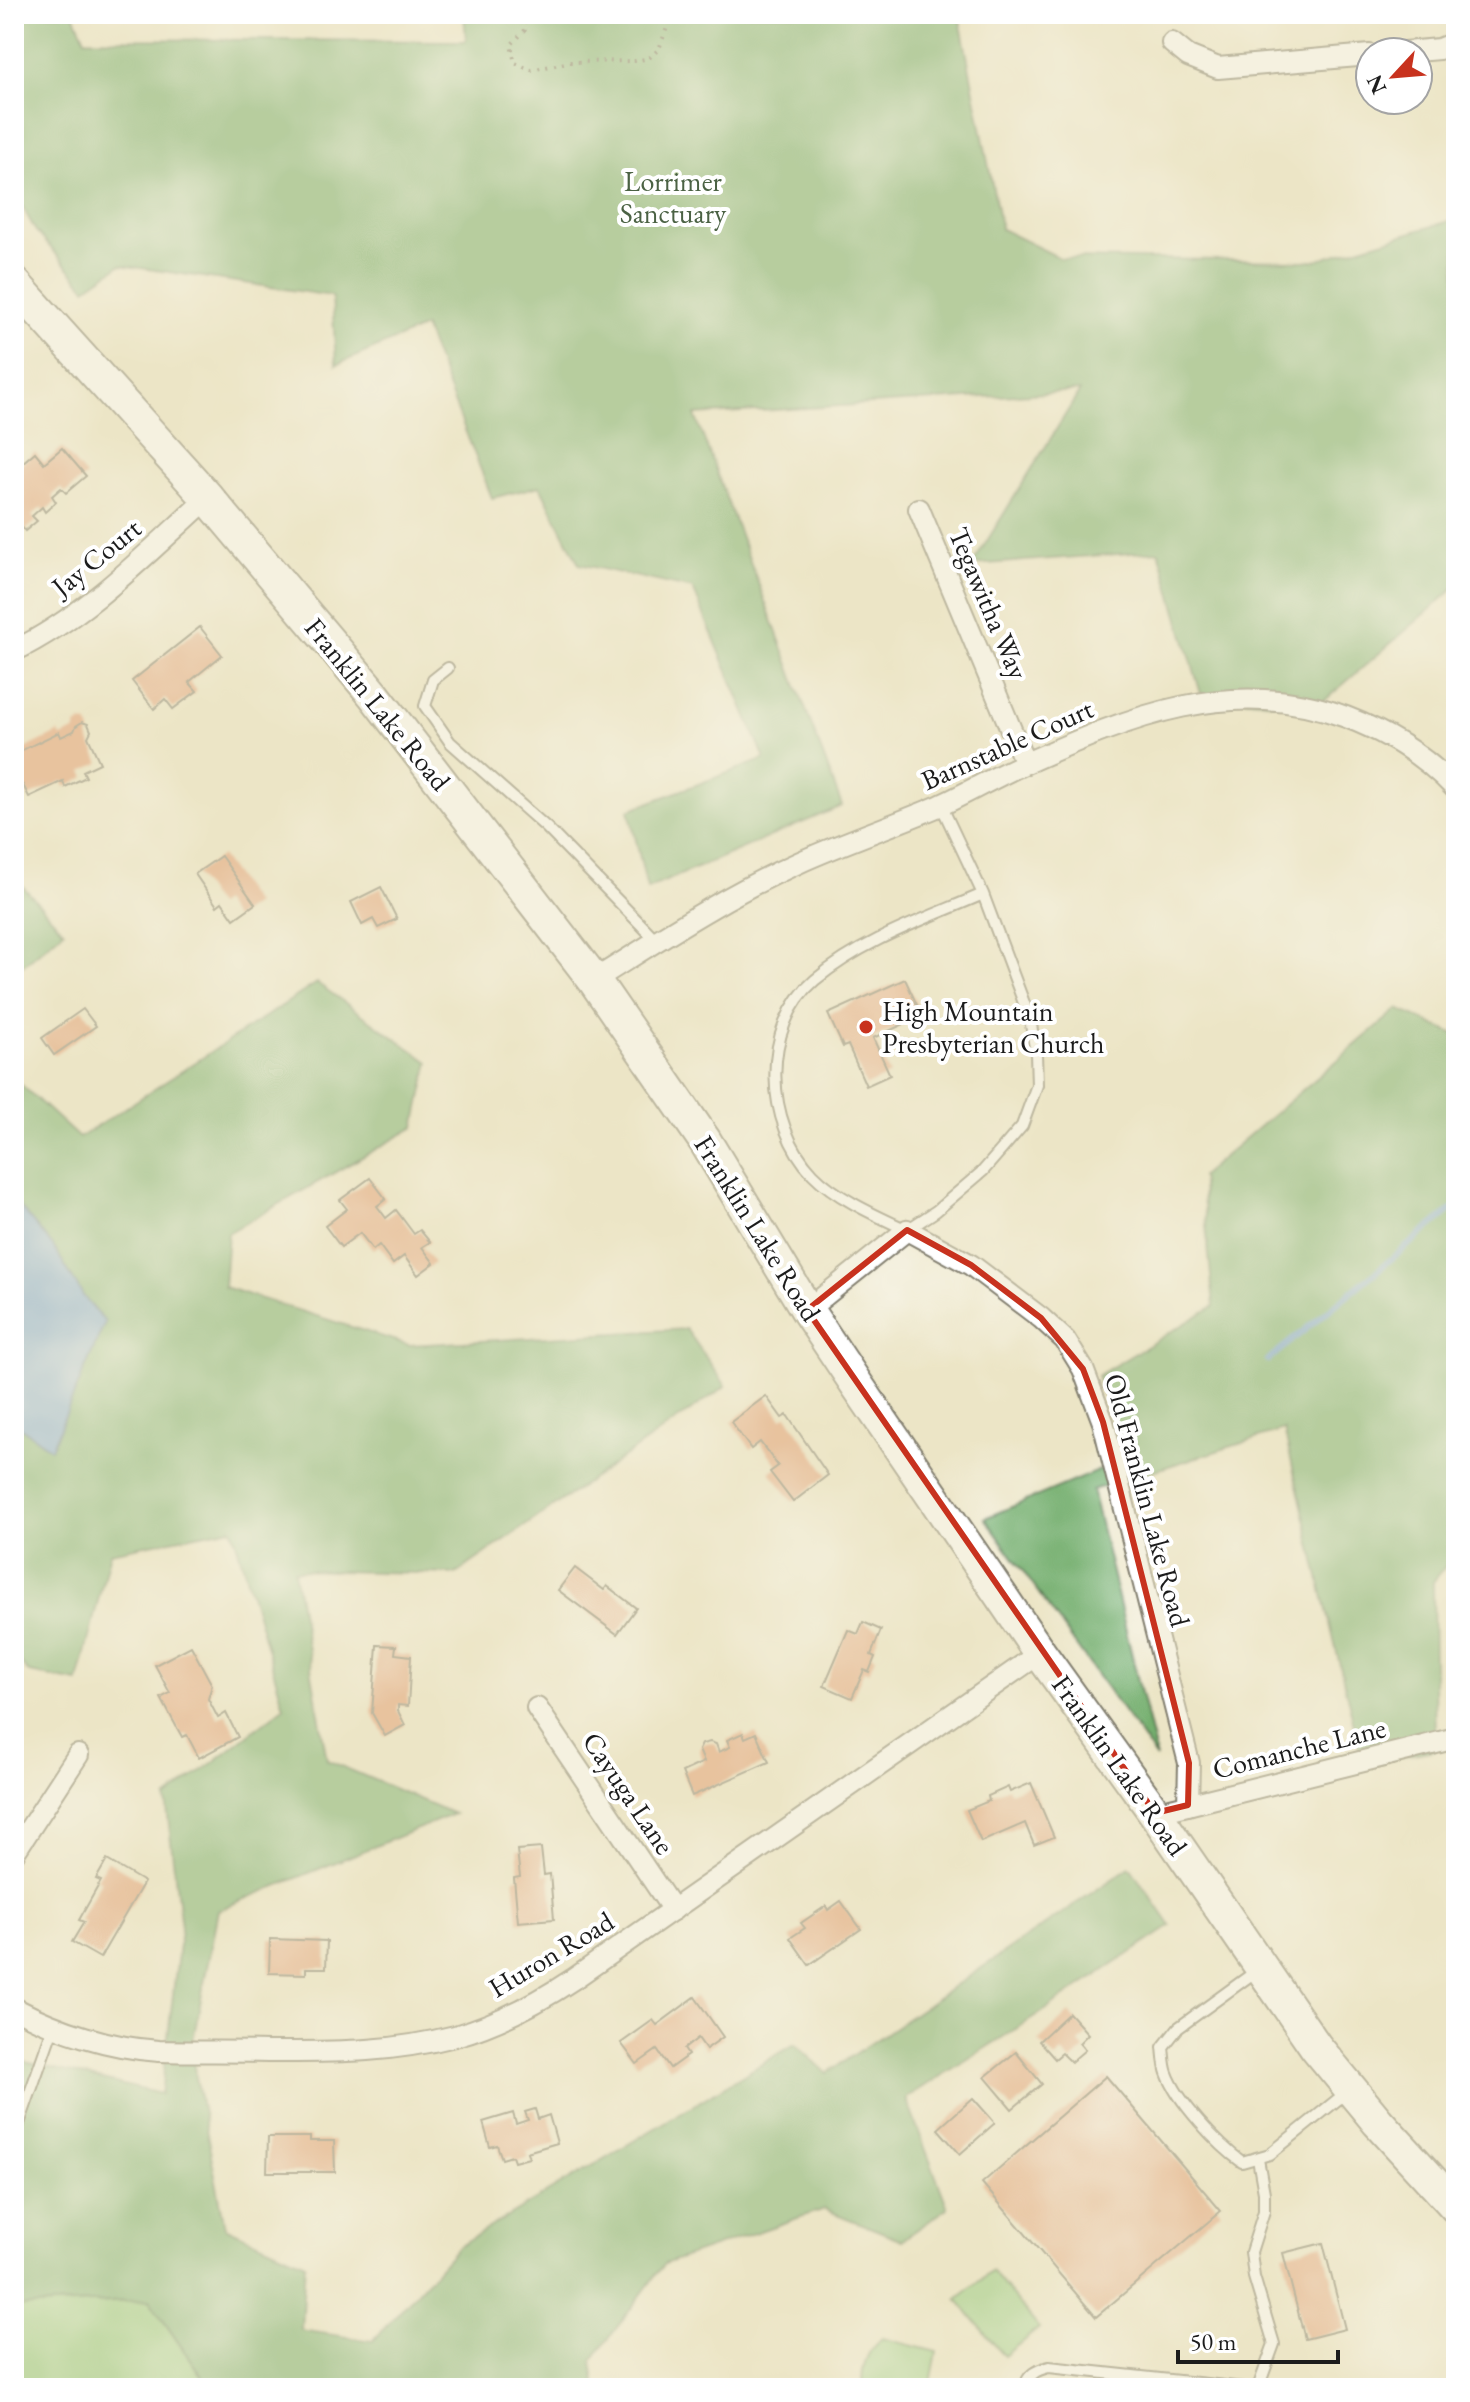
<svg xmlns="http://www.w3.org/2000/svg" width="1470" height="2402" font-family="'EB Garamond',serif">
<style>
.green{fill:#91cb7f;stroke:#56744e;stroke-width:2}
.forest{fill:#74af6e;stroke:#486645;stroke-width:2}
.water{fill:#6b9ed6;stroke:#445d79;stroke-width:2}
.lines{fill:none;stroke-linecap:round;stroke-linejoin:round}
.stream{stroke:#6b9ed6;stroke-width:6}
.building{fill:#e2996e}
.lane-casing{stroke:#848071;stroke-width:14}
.street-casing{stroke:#848071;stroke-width:24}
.primary-casing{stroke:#848071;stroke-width:36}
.path{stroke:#848071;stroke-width:4;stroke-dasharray:2 6;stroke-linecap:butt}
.lane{stroke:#fff;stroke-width:10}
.street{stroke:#fff;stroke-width:20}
.primary{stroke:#fff;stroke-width:32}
.marked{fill:none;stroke:#c8321e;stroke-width:6;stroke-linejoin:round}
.poi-dot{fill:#c8321e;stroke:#fff;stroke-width:3}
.labels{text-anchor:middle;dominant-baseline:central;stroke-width:8;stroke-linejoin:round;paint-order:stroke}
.park-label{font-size:28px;fill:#4b6244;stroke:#fff}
.street-label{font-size:28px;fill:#1c1c1c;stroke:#fff}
.poi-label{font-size:28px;fill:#1c1c1c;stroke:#fff;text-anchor:start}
</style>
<rect width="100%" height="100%" fill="#fff"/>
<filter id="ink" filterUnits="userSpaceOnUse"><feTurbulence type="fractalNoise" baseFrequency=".0125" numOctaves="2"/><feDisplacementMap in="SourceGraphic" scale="16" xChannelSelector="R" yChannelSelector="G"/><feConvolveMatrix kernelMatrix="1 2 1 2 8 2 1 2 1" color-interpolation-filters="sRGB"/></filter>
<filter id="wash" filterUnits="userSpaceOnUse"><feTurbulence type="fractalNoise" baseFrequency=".006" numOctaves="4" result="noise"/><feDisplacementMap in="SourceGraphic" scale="32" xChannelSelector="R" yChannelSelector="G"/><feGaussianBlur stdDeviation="1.8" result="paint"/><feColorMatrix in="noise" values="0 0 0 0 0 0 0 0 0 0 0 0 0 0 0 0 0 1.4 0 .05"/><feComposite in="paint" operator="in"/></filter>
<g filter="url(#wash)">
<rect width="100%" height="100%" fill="#ece5c6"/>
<g class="green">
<polygon points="992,2271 1039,2328 1004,2356 957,2299"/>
<polygon points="149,2300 210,2388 14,2388 14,2307"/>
<path d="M882 2338 937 2352 930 2388H863C860 2369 867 2350 882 2338Z"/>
</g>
<g class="forest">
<polygon points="14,14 74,14 85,39 466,41 464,14 959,14 1001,229 1060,258 1314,261 1456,219 1456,587 1316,708 1201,694 1159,551 972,565 1080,391 695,415 842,806 647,889 629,810 765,759 693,589 579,564 540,486 492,498 424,327 336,365 332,296 120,265 86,288 35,230 14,191"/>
<polygon points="14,877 64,931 14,973"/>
<polygon points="317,983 429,1062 415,1127 228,1233 224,1287 409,1345 686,1329 726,1386 456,1574 294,1570 327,1760 454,1814 218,1910 191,2051 225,2227 305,2263 301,2330 373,2341 457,2247 795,2044 827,2073 1130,1867 1171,1926 1035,2017 906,2098 948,2208 902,2240 824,2209 664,2264 592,2361 596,2388 210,2388 149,2300 14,2307 14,2059 161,2094 181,1928 166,1799 284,1707 232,1528 110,1552 78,1682 29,1673 14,1656 14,1078 79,1138"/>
<polygon points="1398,1009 1456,1035 1456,1553 1433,1582 1435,1750 1363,1763 1284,1430 1092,1490 1157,1759 985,1518 1124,1460 1097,1376 1214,1306 1201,1176"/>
</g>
<polygon class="water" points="14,1200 53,1246 84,1297 105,1322 51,1449 14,1423"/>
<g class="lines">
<polyline class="stream" points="1268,1360 1456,1206"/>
</g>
<g id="blocks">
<g class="building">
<polygon points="62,448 86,476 66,493 61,488 52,496 56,502 45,512 42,507 32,516 37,521 25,531 14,518 14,470 35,452 44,463"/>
<polygon points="200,627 222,655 189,682 197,691 173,709 165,699 154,709 132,681"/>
<polygon points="82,722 88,724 91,731 88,737 100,763 83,771 86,777 65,787 63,781 29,797 23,785 14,790 14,754 59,732 61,737 74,731 76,726"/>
<polygon points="221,856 255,904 234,919 222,902 217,906 195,874"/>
<polygon points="381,887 397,919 378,928 373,919 362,925 351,902"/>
<polygon points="905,979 922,1016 873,1038 890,1075 866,1086 848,1045 843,1047 828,1014"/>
<polygon points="83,1009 96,1026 54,1055 42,1038"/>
<polygon points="370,1178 386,1199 377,1206 386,1218 396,1210 414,1234 420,1230 430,1242 422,1247 434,1263 418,1275 404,1256 393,1264 379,1245 373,1250 360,1233 341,1247 325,1226 347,1209 340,1200"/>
<polygon points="766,1396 782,1418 787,1415 828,1475 793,1502 770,1472 778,1466 760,1442 751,1449 731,1422"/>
<polygon points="575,1568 604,1590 607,1586 636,1608 617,1634 558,1590"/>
<polygon points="863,1622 881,1630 871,1655 875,1657 869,1672 864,1670 852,1698 824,1686 848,1630 858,1634"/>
<polygon points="377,1645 396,1646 395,1654 411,1656 408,1706 398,1705 398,1711 405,1725 385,1736 372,1713"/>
<polygon points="191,1646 212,1685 208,1699 218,1718 226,1713 238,1737 199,1758 187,1735 182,1737 161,1698 170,1693 155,1665"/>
<polygon points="743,1733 745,1738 756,1733 769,1762 692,1796 682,1772 704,1762 699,1750 702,1744 710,1742 716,1744 719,1752 730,1747 727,1740"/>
<polygon points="1031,1783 1054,1837 1034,1845 1025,1823 981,1842 967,1810 989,1801 988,1796 1008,1787 1010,1792"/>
<polygon points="541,1848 544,1875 550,1874 554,1919 518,1922 514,1878 520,1877 517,1850"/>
<polygon points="107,1860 144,1882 100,1958 72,1942 84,1922 79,1920 101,1881 96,1879"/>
<polygon points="841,1901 861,1929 809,1965 790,1938 805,1928 801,1923 826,1906 828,1910"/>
<polygon points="270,1939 327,1941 326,1968 306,1968 306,1974 269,1973"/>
<polygon points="695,1997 723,2037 706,2049 698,2038 684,2049 688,2055 670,2068 657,2050 637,2064 621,2043 653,2020 657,2025"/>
<polygon points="1069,2013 1088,2034 1079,2043 1085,2050 1071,2062 1062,2053 1055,2059 1039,2041"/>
<polygon points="1016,2052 1042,2084 1012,2109 985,2077"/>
<polygon points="1106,2076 1221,2211 1096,2317 982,2183"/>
<polygon points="973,2098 995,2123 960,2154 938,2129"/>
<polygon points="535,2109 538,2119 549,2115 557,2143 527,2152 529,2158 514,2162 512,2156 502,2159 497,2145 490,2147 483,2122 513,2113 516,2124 528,2120 525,2112"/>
<polygon points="268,2137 310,2137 310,2141 334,2141 335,2172 267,2172"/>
<polygon points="1323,2243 1345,2329 1305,2339 1283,2253"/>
</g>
</g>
</g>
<g filter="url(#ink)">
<use href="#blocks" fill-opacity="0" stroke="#848071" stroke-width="2"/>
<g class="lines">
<g class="lane-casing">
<g id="lane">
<polyline points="448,668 433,680 425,706 450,742 547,828 657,941"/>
<path d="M941 805 983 894 1030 1019 1036 1053 1037 1085 1022 1126 983 1171 936 1211 907 1230C877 1216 836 1198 813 1174 765 1124 760 1027 815 980 864 939 926 919 983 894"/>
<path d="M1259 1969 1178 2028 1163 2047C1164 2055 1164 2065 1167 2073 1177 2101 1218 2145 1242 2162L1270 2154 1347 2092"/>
<polyline points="14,2138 54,2025"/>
<polyline points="1258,2159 1264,2193 1264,2211 1251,2252 1254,2277 1274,2344 1258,2388"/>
<path d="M1025 2388C1027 2374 1037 2370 1049 2367L1244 2388"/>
</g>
</g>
<g class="street-casing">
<g id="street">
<polyline points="1172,43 1188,56 1218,68 1370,55"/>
<polyline points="1405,52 1439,49 1456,42"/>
<polyline points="919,509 1025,763"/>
<path d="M14 651C88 615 148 552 208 498"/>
<path d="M594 980C660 939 726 895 798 863 844 842 892 826 939 806 968 793 996 776 1026 763 1130 717 1232 674 1346 717 1388 733 1425 756 1456 789"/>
<polyline points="807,1310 907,1230 971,1265 1041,1318 1065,1340 1083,1369 1103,1422 1189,1763 1188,1805"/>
<polyline points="537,1708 673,1910"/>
<polyline points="1155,1813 1456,1738"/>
<polyline points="14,1853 78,1755"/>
<path d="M14 2008C58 2031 110 2048 159 2051 195 2052 232 2051 268 2052 336 2052 389 2053 455 2036 498 2024 539 2002 575 1978L1040 1653"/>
</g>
</g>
<g class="primary-casing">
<polyline id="primary" points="14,283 208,498 374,695 594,980 705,1141 807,1310 857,1385 1040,1653 1155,1813 1316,2047 1378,2122 1456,2207"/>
</g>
<polyline class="path" points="524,14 525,30 511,45 515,63 531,70 570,62 635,61 649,58 659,49 672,14"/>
<use href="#lane" class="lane"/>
<use href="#street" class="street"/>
<use href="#primary" class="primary"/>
</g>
</g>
<path d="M0 0H1470V2402H0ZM907 1230 971 1265 1041 1318 1083 1369 1103 1422 1189 1763 1188 1805 1155 1813 807 1310Z" fill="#ece5c6" fill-opacity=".55" fill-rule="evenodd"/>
<path class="marked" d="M907 1230 971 1265 1041 1318 1083 1369 1103 1422 1189 1763 1188 1805 1155 1813 807 1310Z"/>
<circle class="poi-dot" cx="866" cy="1027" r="8"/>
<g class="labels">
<g class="park-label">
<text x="673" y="181">Lorrimer<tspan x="673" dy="32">Sanctuary</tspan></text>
</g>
<g class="street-label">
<text transform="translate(96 557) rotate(-39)">Jay Court</text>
<text transform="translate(989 603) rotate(67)">Tegawitha Way</text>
<text transform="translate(378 704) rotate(51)">Franklin Lake Road</text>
<text transform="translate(1007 744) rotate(-24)">Barnstable Court</text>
<text transform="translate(758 1228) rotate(58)">Franklin Lake Road</text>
<text transform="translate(1148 1500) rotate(75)">Old Franklin Lake Road</text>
<text transform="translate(1299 1748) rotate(-14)">Comanche Lane</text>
<text transform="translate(1120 1765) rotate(55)">Franklin Lake Road</text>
<text transform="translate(629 1793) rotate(56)">Cayuga Lane</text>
<text transform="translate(551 1954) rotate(-31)">Huron Road</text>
</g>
<g class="poi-label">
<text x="882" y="1011">High Mountain<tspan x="882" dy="32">Presbyterian Church</tspan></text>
</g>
</g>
<rect width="1470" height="2402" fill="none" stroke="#fff" stroke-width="48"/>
<g transform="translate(1394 76) rotate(244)"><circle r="38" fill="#ffffff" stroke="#a4a4a4" stroke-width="2"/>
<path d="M0-6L14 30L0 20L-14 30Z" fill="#c8321e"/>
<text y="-12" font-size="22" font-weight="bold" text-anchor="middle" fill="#1c1c1c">N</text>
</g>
<path d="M1178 2350v12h160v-12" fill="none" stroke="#1c1c1c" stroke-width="4"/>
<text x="1190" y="2350" font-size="24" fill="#1c1c1c" stroke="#ffffff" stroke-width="6" paint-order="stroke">50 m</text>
</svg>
